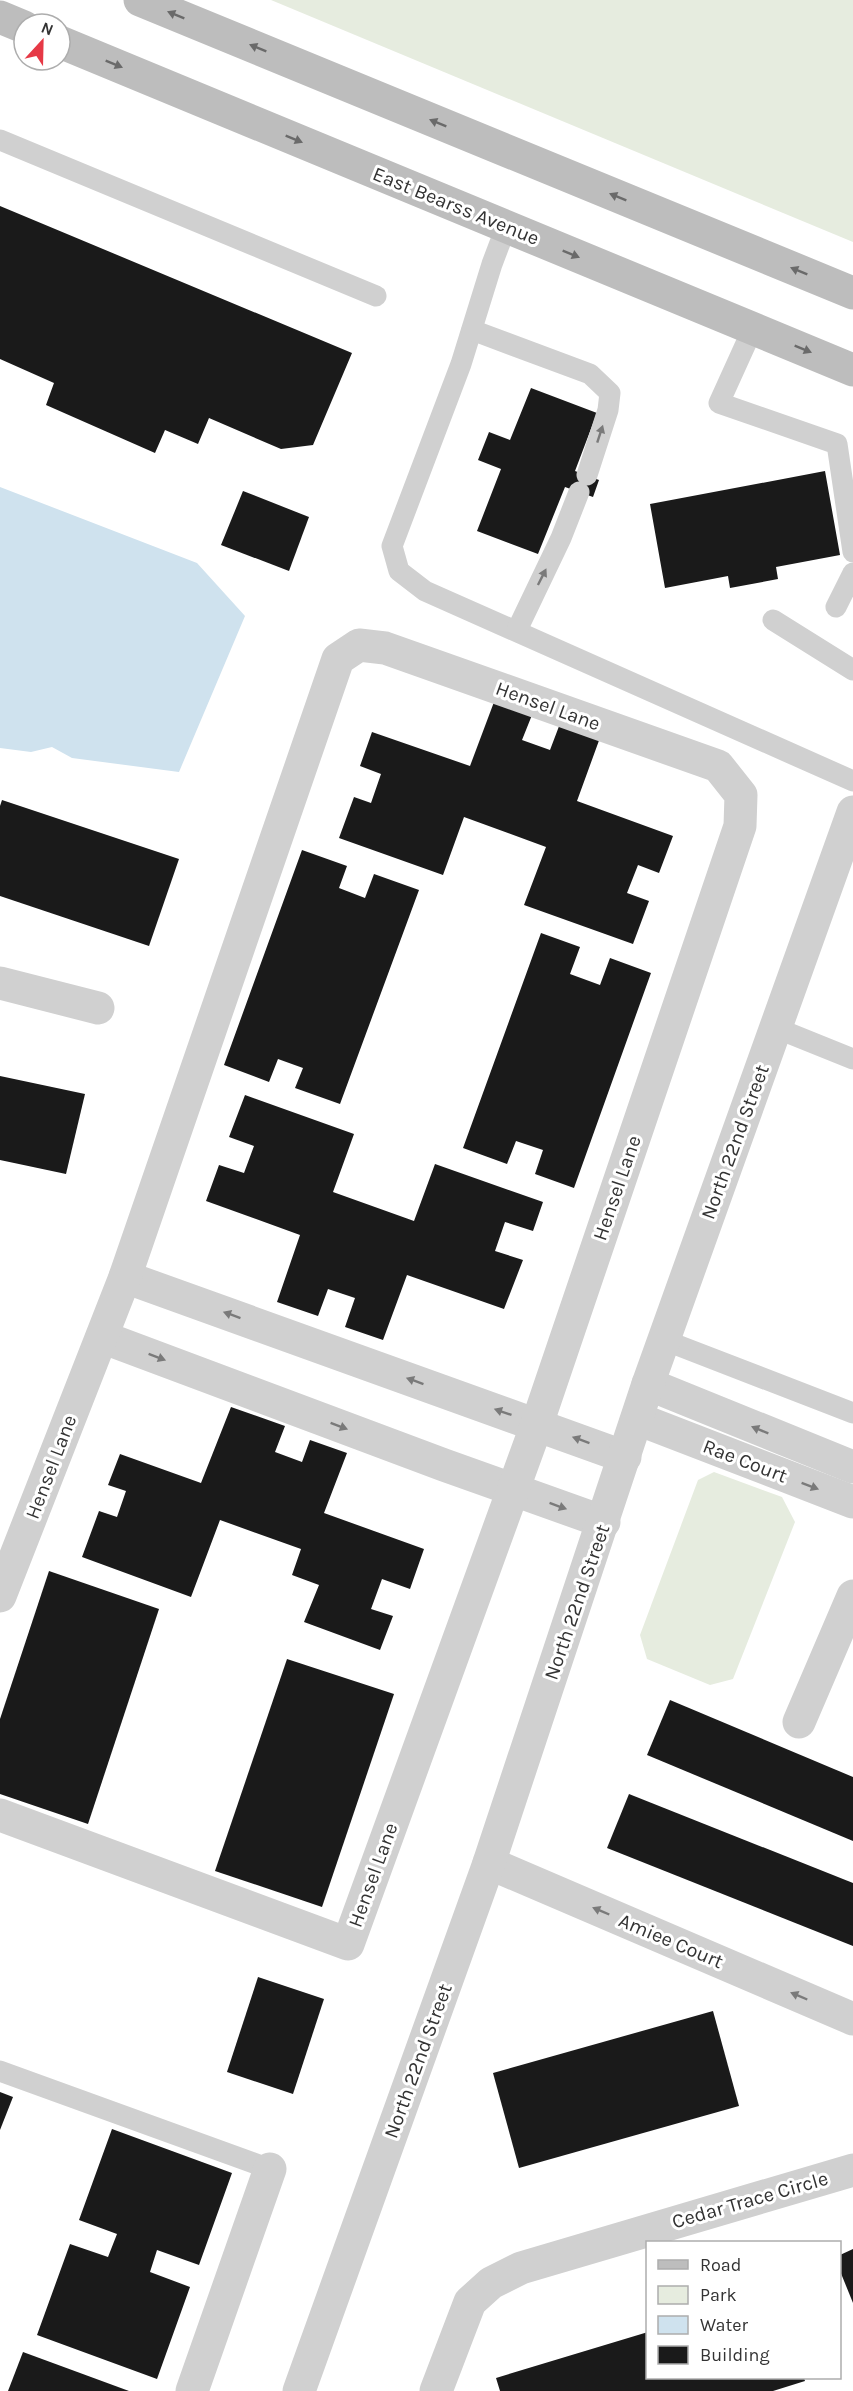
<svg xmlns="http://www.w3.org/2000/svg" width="853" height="2391" font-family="Karla,sans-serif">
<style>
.green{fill:#e6ecdf}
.water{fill:#cfe2ee}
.building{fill:#1a1a1a}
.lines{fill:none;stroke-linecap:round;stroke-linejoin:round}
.service{stroke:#d0d0d0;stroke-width:21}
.minor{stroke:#d0d0d0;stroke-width:33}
.tertiary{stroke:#d0d0d0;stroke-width:33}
.secondary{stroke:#bdbdbd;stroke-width:33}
.oneway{fill:#6a6a6a}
.oneway2{fill:#7a7a7a}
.labels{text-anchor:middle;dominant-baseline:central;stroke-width:6;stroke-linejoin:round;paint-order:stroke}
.street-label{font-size:20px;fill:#333;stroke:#fff}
</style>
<rect width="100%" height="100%" fill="#fff"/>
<g class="green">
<polygon points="271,0 853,0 853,242"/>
<polygon points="714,1472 782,1497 795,1522 733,1679 710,1685 647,1659 640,1635 698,1480"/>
</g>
<polygon class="water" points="0,487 197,563 245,616 179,772 72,758 52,747 31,752 0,748"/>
<g class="building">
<polygon points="0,206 352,353 313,445 281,449 209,418 198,444 165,430 155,453 46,405 54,383 0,359"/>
<polygon points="531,388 597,413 575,471 599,480 593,497 565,487 538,554 477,531 501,469 478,460 489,432 510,440"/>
<polygon points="825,471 840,555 776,567 778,579 730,588 728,576 665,588 650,504"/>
<polygon points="243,491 309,517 289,571 221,545"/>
<polygon points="494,702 532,715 522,740 550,750 561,721 601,735 577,801 673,836 659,873 638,865 627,893 649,901 633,944 524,905 546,847 464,817 443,875 339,838 354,797 371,803 381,774 360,766 372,732 470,766"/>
<polygon points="2,800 179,859 149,946 0,896 0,806"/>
<polygon points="302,850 347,866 339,888 365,898 374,874 419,890 340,1104 295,1088 303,1068 278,1059 269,1082 224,1065"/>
<polygon points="541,933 580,947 570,974 600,985 610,958 651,973 574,1188 535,1174 543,1150 516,1141 507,1164 463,1148"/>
<polygon points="0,1076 85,1094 66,1174 0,1160"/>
<polygon points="245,1095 354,1134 333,1192 414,1221 435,1164 543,1202 533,1231 505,1222 495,1251 523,1260 504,1309 407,1275 383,1340 345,1327 355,1298 328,1289 318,1316 277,1302 300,1235 206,1201 219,1165 244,1173 254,1146 229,1137"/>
<polygon points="231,1407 285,1426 275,1452 302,1462 310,1440 347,1453 324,1513 424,1549 410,1589 382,1579 371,1609 393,1616 380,1650 304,1622 319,1585 292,1575 301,1549 220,1520 191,1597 82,1557 99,1511 117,1517 126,1491 108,1485 120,1454 201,1483"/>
<polygon points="49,1571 159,1609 88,1824 0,1794 0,1719"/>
<polygon points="287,1659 394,1694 322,1907 215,1871"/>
<polygon points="670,1700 853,1777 853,1841 647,1755"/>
<polygon points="629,1794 853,1883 853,1946 607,1848"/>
<polygon points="258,1977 324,1999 293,2094 227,2072"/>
<polygon points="713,2011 739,2106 519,2168 493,2073"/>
<polygon points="0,2092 13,2097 0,2130"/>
<polygon points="112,2129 232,2173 199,2265 157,2250 150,2272 190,2287 157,2379 37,2335 70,2244 108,2257 117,2234 79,2220"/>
<polygon points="853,2249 853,2303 840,2271 840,2255"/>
<polygon points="648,2332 648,2378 804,2378 805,2381 773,2391 500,2391 496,2378"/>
<polygon points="23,2352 129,2391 8,2391"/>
</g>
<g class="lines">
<g class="service">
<polyline points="0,140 376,296"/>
<polyline points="506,227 492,264 461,364 392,546 399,571 425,591 853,781"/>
<polyline points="753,328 719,403 837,444 853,552"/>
<polyline points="472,330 590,374 610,393 608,410 587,475"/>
<polyline points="836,607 853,573"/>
<polyline points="773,620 853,670"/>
<polyline points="517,630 561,538 579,492"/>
<polyline points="776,1028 853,1059"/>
<polyline points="664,1340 853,1413"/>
<polyline points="0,2071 270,2169"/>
</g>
<g class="minor">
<polyline points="0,983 98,1008"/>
<polyline points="125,1277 625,1457"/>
<polyline points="102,1337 444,1465 604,1522"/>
<polyline points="648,1384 853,1467"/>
<polyline points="638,1419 853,1502"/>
<polyline points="0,1596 125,1277 338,659 359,645 385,648 718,766 741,795 740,826 537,1424 348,1944 0,1815"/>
<polyline points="799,1722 853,1596"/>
<polyline points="489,1863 853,2019"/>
<polyline points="192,2391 270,2169"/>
<polyline points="436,2391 470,2302 491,2283 521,2268 853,2170"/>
</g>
<polyline class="tertiary" points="299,2391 489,1863 648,1384 853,812"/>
<g class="secondary">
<polyline points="140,0 853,293"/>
<polyline points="0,17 24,27"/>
<polyline points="60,42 853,370"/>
</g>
</g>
<defs><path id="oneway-solid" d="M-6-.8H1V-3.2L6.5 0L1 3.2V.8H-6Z" transform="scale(1.5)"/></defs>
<g class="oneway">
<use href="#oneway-solid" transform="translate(176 15) rotate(-158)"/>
<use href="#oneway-solid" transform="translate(258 48) rotate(-158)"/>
<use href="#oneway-solid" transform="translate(114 64) rotate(22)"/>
<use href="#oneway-solid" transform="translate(438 123) rotate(-158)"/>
<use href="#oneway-solid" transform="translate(294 139) rotate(22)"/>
<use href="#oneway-solid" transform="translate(618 197) rotate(-158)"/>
<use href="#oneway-solid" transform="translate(571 254) rotate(22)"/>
<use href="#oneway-solid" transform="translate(799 271) rotate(-158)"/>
<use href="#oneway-solid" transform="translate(803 349) rotate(22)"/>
</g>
<g class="oneway2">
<use href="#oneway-solid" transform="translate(600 434) rotate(-72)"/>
<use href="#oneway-solid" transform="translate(542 577) rotate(-63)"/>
<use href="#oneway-solid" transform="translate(232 1315) rotate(-160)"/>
<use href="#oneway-solid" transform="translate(157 1357) rotate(21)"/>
<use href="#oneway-solid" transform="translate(415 1381) rotate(-160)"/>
<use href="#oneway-solid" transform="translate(503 1412) rotate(-161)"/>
<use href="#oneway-solid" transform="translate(339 1426) rotate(21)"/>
<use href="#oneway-solid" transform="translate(760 1430) rotate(-158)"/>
<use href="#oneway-solid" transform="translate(581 1440) rotate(-160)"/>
<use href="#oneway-solid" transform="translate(810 1486) rotate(21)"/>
<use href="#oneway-solid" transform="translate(558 1506) rotate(20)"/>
<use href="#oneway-solid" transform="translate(601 1911) rotate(-157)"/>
<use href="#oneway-solid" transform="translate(799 1996) rotate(-157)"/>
</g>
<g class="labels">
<g class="street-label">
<text transform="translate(456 206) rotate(22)">East Bearss Avenue</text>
<text transform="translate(548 706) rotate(20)">Hensel Lane</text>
<text transform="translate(735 1142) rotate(-70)">North 22nd Street</text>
<text transform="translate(617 1188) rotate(-71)">Hensel Lane</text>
<text transform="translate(745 1461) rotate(21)">Rae Court</text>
<text transform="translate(51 1467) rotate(-69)">Hensel Lane</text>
<text transform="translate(577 1602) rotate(-71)">North 22nd Street</text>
<text transform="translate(373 1875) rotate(-70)">Hensel Lane</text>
<text transform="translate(671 1941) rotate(23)">Amiee Court</text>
<text transform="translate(418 2061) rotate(-70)">North 22nd Street</text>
<text transform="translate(750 2200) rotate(-16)">Cedar Trace Circle</text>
</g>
</g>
<rect x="646" y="2241" width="195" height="138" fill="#ffffff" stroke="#adadad" stroke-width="1.5"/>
<rect x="658" y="2260" width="30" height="9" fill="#bdbdbd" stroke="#adadad" stroke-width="1.5"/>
<text x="700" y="2271" font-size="18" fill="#333333">Road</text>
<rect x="658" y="2286" width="30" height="18" fill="#e6ecdf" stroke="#adadad" stroke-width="1.5"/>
<text x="700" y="2301" font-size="18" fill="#333333">Park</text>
<rect x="658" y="2316" width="30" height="18" fill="#cfe2ee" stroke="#adadad" stroke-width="1.5"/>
<text x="700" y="2331" font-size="18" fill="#333333">Water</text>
<rect x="658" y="2346" width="30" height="18" fill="#1a1a1a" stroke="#adadad" stroke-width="1.5"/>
<text x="700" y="2361" font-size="18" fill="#333333">Building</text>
<g transform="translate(42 42) rotate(22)"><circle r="28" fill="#ffffff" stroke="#adadad" stroke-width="1.5"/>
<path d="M0-4.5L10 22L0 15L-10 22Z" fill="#e63946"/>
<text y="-9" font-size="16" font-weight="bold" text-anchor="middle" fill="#333333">N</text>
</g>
</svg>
